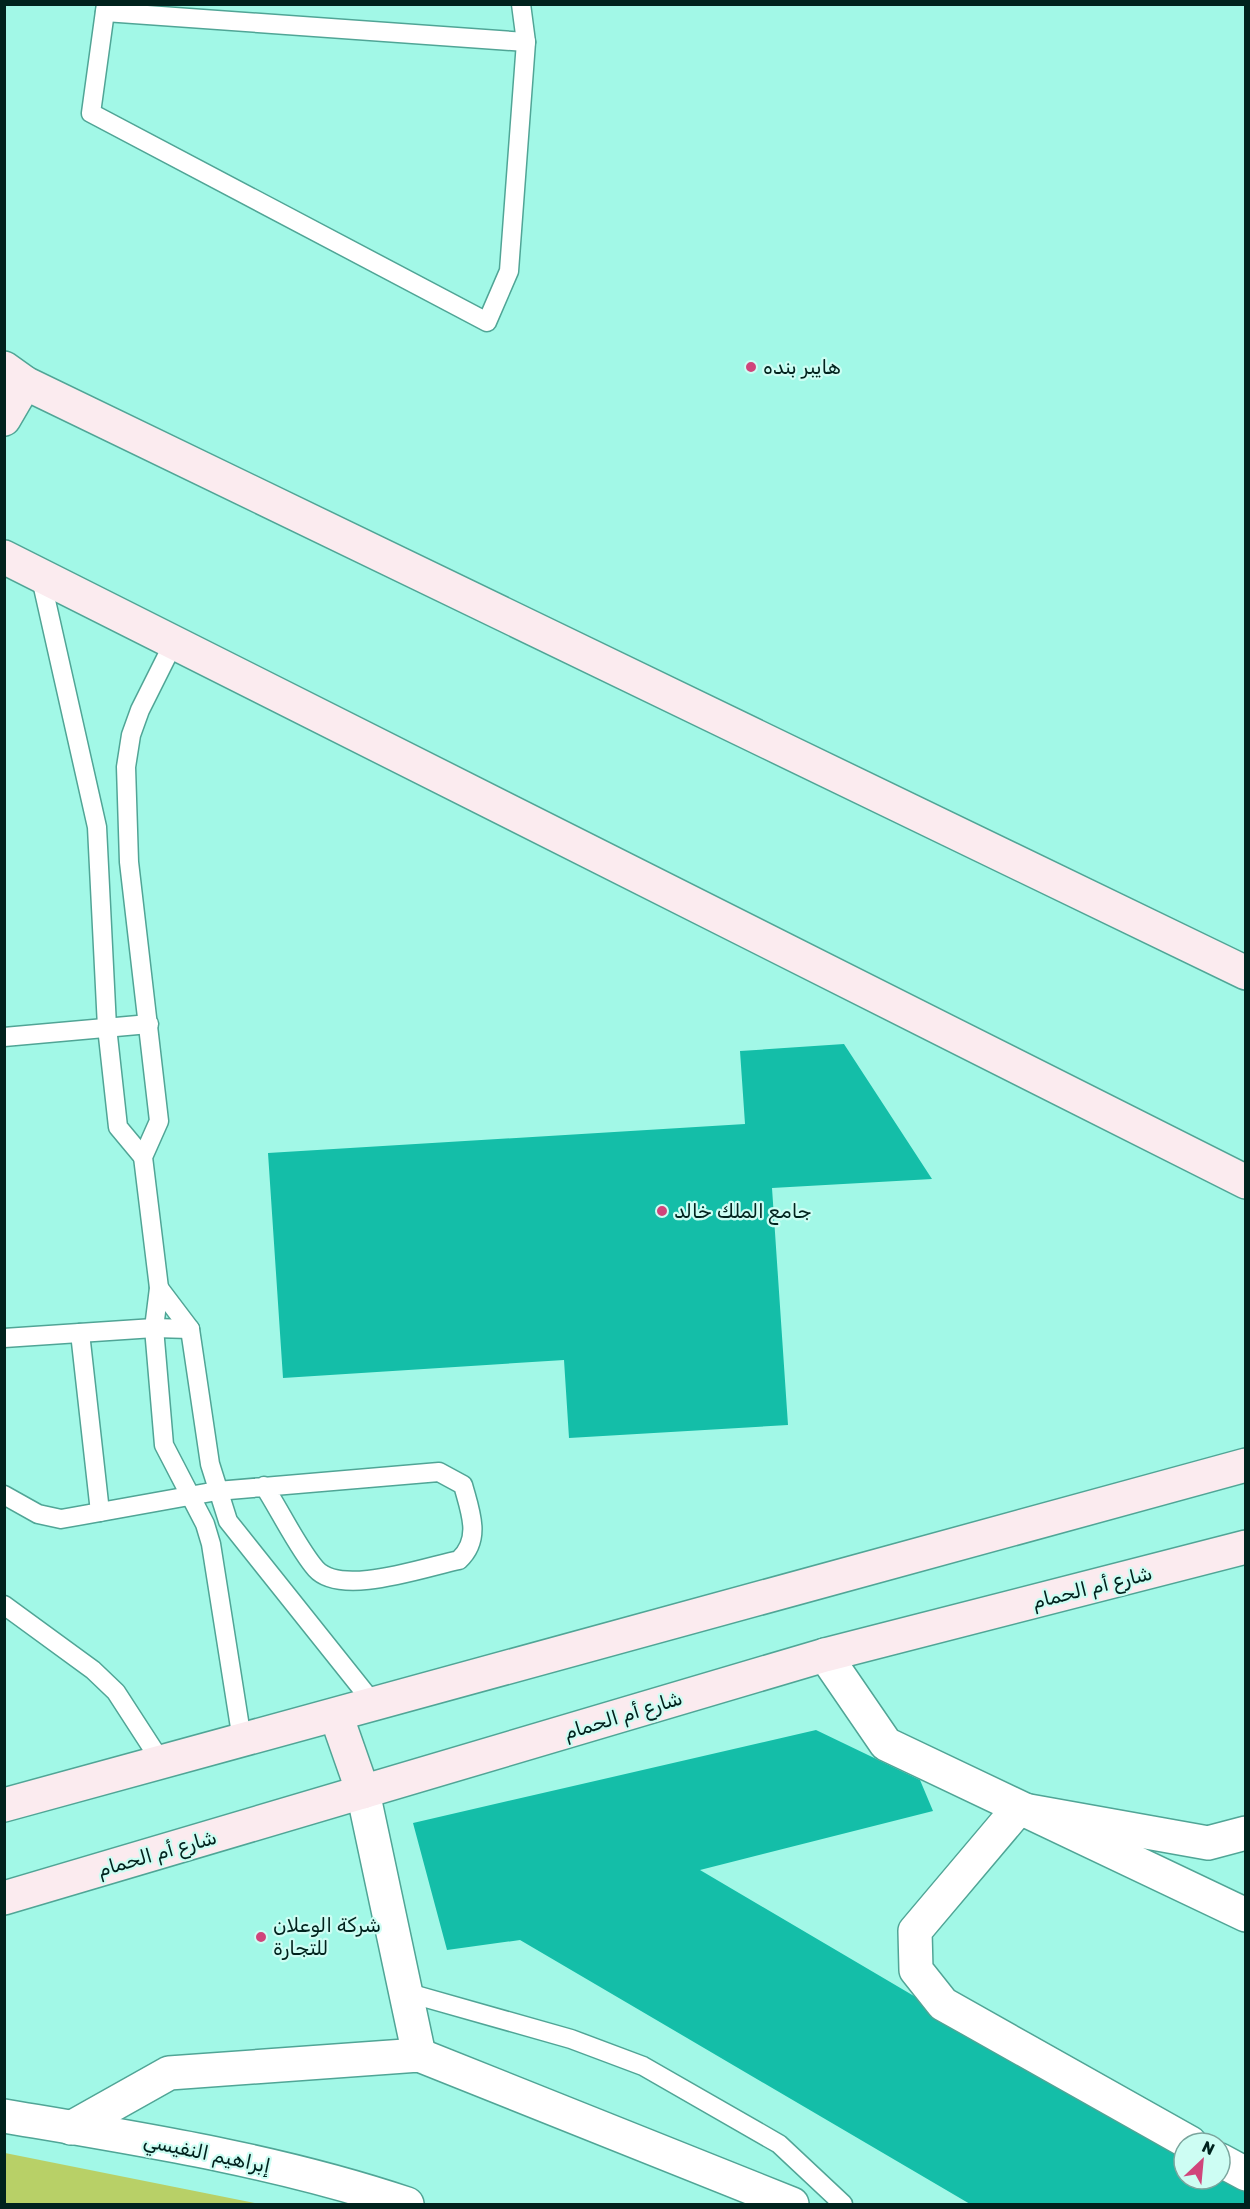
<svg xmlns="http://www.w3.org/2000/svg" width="1250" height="2209" font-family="Rubik,'Noto Sans Arabic',sans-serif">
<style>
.green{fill:#b8d067}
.building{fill:#14bea8}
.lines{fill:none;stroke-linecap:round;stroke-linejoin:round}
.lane-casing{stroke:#50a596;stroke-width:21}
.street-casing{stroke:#50a596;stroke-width:36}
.secondary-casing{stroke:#50a596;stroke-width:36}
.lane{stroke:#fff;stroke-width:18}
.street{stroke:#fff;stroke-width:33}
.secondary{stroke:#fbebef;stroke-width:33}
.poi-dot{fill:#d0457b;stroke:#cdfdf3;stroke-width:2}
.labels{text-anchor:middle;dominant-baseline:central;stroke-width:4.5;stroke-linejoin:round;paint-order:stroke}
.poi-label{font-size:20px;fill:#00221d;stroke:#cdfdf3;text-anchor:start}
.street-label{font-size:20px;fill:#00221d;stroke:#cdfdf3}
</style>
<rect width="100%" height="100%" fill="#a2f8e7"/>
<polygon class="green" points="5,2153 260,2204 5,2204"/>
<g class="building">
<polygon points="844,1044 932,1179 772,1188 788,1425 569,1438 564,1360 283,1378 268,1153 745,1124 740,1051"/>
<polygon points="816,1730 920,1780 933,1811 700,1870 1184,2155 1184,2179 1220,2179 1220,2176 1246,2191 1246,2204 970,2204 520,1940 447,1950 413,1823"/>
</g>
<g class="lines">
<g class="lane-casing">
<g id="lane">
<polyline points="106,4 91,113 487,322 509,271 526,42 521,4"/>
<polyline points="105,12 526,42"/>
<polyline points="40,574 97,827 107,1027 118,1127 143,1157"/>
<polyline points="174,642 140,710 131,735 126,767 129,862 159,1121 143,1157 159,1288 154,1328 164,1445 205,1524 211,1544 242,1740"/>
<polyline points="4,1037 149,1024"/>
<polyline points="159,1288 190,1329 210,1464 228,1521 374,1704"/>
<polyline points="80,1333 100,1512"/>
<polyline points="4,1338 154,1328 190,1329"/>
<path d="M4 1495 38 1514 61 1519 217 1491 439 1472 463 1485C470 1511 482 1539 459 1560 425 1567 341 1597 316 1569 299 1550 279 1509 264 1486"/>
<polyline points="4,1605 93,1670 116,1692 162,1763"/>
<polyline points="405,1992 571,2039 643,2066 779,2144 843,2204"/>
</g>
</g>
<g class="street-casing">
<g id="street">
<polyline points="825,1655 886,1744 1246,1915"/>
<polyline points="363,1792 419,2055"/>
<path d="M4 2116C140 2139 276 2160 407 2204"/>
<polyline points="71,2128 169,2073 419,2055 792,2204"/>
<polyline points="1190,2143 943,2004 916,1970 915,1931 1018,1809 1208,1843 1246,1833"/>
<polyline points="1220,2160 1246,2174"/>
</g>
</g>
<g class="secondary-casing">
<g id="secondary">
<polyline points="4,368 25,383 1246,973"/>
<polyline points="4,419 25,383"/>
<polyline points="4,557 1246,1182"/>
<polyline points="336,1715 363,1792"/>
<polyline points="4,1805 1246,1465"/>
<polyline points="4,1898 825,1655 1246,1547"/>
</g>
</g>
<use href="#lane" class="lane"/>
<use href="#street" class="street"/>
<use href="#secondary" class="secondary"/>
</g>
<g class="poi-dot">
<circle cx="751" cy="367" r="6"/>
<circle cx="662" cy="1211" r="6"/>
<circle cx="261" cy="1937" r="6"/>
</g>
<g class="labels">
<g class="poi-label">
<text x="763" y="367">هايبر بنده</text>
<text x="674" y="1211">جامع الملك خالد</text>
<text x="273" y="1925">شركة الوعلان<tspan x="273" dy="23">للتجارة</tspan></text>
</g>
<g class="street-label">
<text transform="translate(1092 1587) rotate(-14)">شارع أم الحمام</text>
<text transform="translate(623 1715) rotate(-17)">شارع أم الحمام</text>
<text transform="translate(157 1853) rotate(-16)">شارع أم الحمام</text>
<text transform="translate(207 2153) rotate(12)">إبراهيم النفيسي</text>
</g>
</g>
<rect width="1250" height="2209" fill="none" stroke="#00221d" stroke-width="12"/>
<g transform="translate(1202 2161) rotate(26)"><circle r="28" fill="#cdfdf3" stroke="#7ba59d" stroke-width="1.5"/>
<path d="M0-4.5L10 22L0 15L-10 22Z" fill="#d0457b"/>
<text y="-9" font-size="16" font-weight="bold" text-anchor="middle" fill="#00221d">N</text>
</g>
</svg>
